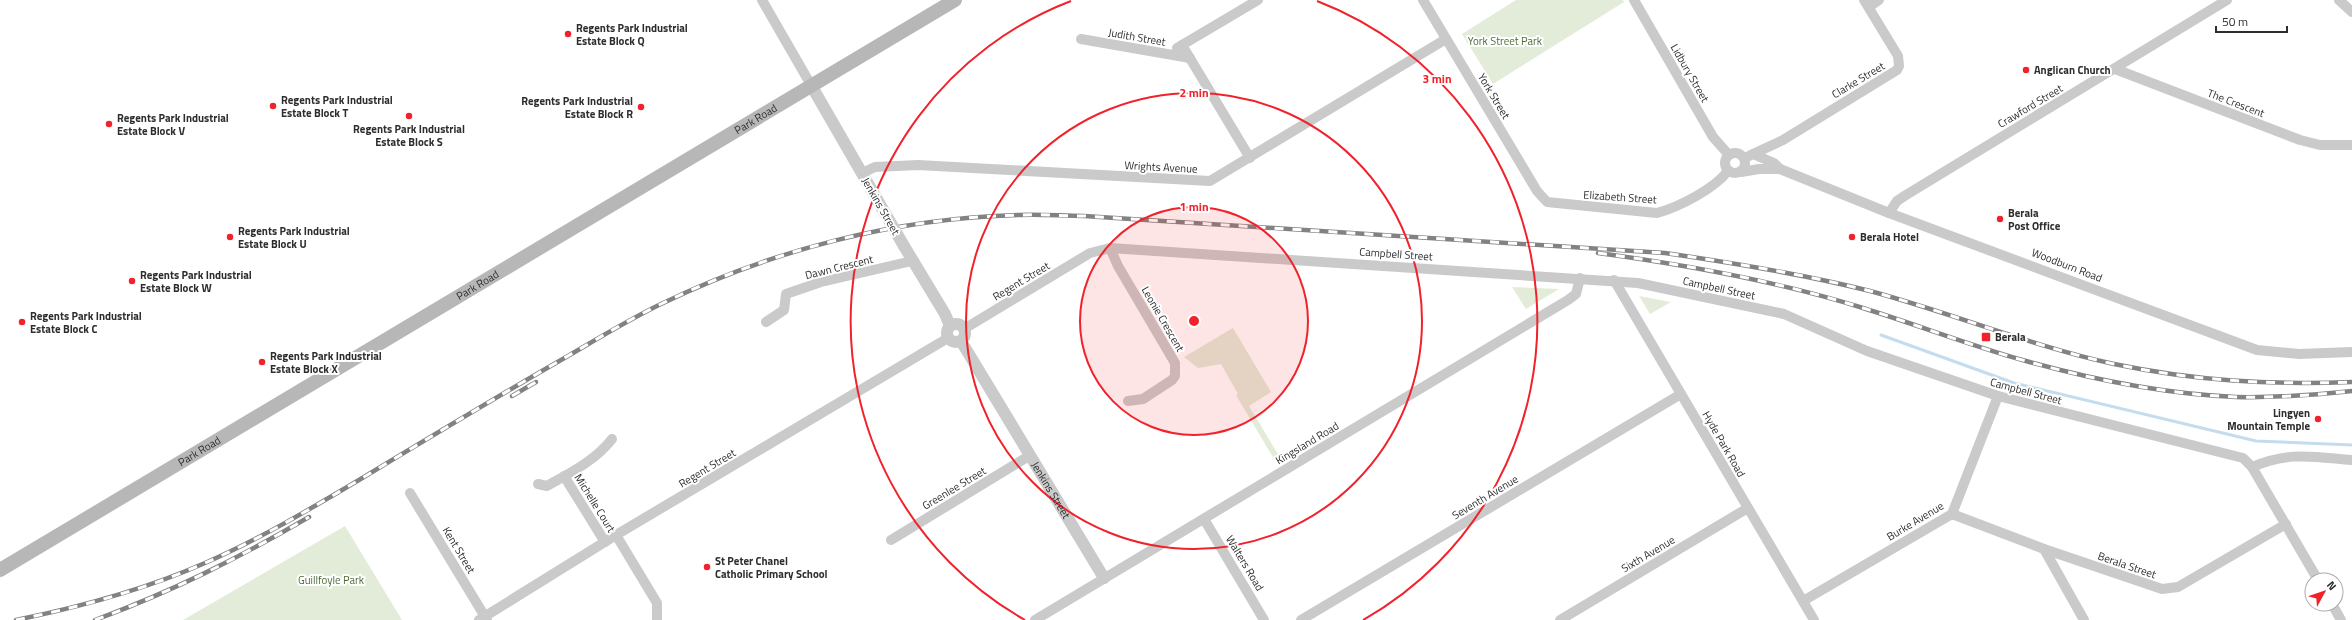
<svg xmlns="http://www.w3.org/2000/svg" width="2352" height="620" font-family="'Titillium Web',sans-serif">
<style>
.green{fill:#e3ecd9}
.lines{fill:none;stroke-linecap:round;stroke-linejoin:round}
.stream{stroke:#c4dced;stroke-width:3}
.minor{stroke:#cacaca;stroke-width:10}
.tertiary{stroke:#cacaca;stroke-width:12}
.secondary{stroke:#b7b7b7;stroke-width:14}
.rail-casing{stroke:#828282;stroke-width:4.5}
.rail{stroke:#fff;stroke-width:3;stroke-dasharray:9;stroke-linecap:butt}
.tertiary-bridge{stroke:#cacaca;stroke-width:12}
.ring{fill:none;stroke:#f1222b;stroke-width:2}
.poi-dot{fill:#f1222b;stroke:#fff;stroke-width:1.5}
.labels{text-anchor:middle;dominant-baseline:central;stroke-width:4;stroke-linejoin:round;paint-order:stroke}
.poi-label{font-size:11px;font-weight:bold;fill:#2d2d2d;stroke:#fff;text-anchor:start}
.street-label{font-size:11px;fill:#2d2d2d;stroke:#fff}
.park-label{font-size:11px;fill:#4e6b38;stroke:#fff}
.centre{fill:#f1222b;stroke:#fff;stroke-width:2}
.ring-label{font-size:12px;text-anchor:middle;font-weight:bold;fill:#f1222b;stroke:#fff;stroke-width:4;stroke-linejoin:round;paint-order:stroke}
</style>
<rect width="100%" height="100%" fill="#fff"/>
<g class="green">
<polygon points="1516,0 1623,0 1624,2 1493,84 1462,34"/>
<polygon points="1512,287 1559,289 1526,309"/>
<polygon points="1639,296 1671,302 1650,314"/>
<polygon points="1233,328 1271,392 1249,406 1279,456 1274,459 1236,395 1238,394 1221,364 1198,368 1184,357"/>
<polygon points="345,526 402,620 183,620"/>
</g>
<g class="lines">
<polyline class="stream" points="1881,335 2014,383 2256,441 2352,445"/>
<g class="minor">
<polyline points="762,0 811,85"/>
<path d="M1423 0 1537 191 1547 202 1657 213C1679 207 1714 189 1728 171"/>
<polyline points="1634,0 1713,137 1729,155"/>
<polyline points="2339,0 2352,12"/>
<polyline points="1869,7 1879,0"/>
<polyline points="1081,39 1190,58"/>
<polyline points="1182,45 1250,158"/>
<polyline points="1177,48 1258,0"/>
<polyline points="2115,69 2300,140 2320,145 2352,145"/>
<circle cx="1735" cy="163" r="10"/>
<polyline points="1753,154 1783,140 1897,70 1899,66 1898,56 1864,0"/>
<polyline points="1749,156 1753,154 1774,163 1780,169"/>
<polyline points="1741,172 1759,169 1780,169 1889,213 2257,350 2299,354 2352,352"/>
<polyline points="862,173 875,167 918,165 1210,181 1446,39"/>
<polyline points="1889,213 1897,201 1906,195 2227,0"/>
<polyline points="1110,248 1118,266 1175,363 1175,376 1172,380 1143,399 1128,401"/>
<polyline points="1614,280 1814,620"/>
<polyline points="766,322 784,310 786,294 821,282 912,261"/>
<polyline points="964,329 1090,253 1110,248 1638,283 1784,314 1867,351 1998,396 2243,458 2252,467 2318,580"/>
<path d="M2252 467C2289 451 2314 457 2352 460"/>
<polyline points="564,476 605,542"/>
<path d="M538 484 547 486C570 473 596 460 612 439"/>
<polyline points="410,493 487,620"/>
<polyline points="1952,514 2044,549 2162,589 2178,587 2286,524"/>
<polyline points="1204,519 1264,620"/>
<polyline points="616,535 657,603 657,620"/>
<polyline points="891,540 1029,456"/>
<polyline points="2044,549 2084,620"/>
<polyline points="1803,601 1952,514 1998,396"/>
<polyline points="2332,604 2341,620"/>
<polyline points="479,620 616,535 948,338"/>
<polyline points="1035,620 1568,300 1576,294 1580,278"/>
<polyline points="1301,620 1681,394"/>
<polyline points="1560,620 1748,508"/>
</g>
<g class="tertiary">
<polyline points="811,85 882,208"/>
<polyline points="904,246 945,314 950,326"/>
<circle cx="956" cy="333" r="9"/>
<path id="s1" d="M961 341 1104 578"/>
</g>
<path class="secondary" id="s2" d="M0 570 955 0"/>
<g class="rail-casing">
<g id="rail">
<path d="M1598 253C1688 265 1777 281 1863 308 1918 325 1971 346 2026 361 2094 380 2165 394 2236 397 2275 398 2313 395 2352 391"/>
<polyline points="512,396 536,382"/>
<path d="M16 620C80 607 144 590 205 563 260 539 312 508 364 477 427 439 490 401 554 364 589 344 624 322 661 304 772 250 896 218 1020 215 1041 214 1063 216 1084 216L1665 253C1734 263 1803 274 1870 291 1952 313 2031 346 2114 364 2196 381 2269 385 2352 382"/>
<path d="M95 620C173 591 237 559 309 517"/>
</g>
</g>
<use href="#rail" class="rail"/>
<polyline class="tertiary-bridge" points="882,208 904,246"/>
</g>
<circle cx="1194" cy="321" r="114" fill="#f1222b" fill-opacity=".12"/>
<g class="ring">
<circle cx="1194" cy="321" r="114"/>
<circle cx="1194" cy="321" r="228"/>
<path d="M1025 620A343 343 0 0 1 1071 1M1317 1A343 343 0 0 1 1363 620"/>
</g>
<g class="poi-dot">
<circle cx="568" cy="34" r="4"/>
<circle cx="2026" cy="70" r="4"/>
<circle cx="273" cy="106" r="4"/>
<circle cx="641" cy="107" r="4"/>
<circle cx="409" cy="116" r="4"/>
<circle cx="109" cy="124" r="4"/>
<circle cx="2000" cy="219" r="4"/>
<circle cx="230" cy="237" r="4"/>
<circle cx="1852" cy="237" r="4"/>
<circle cx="132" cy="281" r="4"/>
<circle cx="22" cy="322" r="4"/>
<rect x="1981" y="332" width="10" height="10" rx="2"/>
<circle cx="262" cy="362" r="4"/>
<circle cx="2318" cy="419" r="4"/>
<circle cx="707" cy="567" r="4"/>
</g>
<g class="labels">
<g class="poi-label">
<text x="576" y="28">Regents Park Industrial<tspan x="576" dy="13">Estate Block Q</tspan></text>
<text x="2034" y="70">Anglican Church</text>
<text x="281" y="100">Regents Park Industrial<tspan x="281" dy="13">Estate Block T</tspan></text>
<text x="633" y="101" text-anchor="end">Regents Park Industrial<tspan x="633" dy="13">Estate Block R</tspan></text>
<text x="117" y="118">Regents Park Industrial<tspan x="117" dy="13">Estate Block V</tspan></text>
<text x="409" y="129" text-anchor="middle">Regents Park Industrial<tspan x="409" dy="13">Estate Block S</tspan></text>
<text x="2008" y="213">Berala<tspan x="2008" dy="13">Post Office</tspan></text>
<text x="238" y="231">Regents Park Industrial<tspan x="238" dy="13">Estate Block U</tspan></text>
<text x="1860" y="237">Berala Hotel</text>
<text x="140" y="275">Regents Park Industrial<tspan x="140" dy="13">Estate Block W</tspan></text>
<text x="30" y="316">Regents Park Industrial<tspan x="30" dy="13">Estate Block C</tspan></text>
<text x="1995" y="337">Berala</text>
<text x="270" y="356">Regents Park Industrial<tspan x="270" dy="13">Estate Block X</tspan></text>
<text x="2310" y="413" text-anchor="end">Lingyen<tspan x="2310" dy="13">Mountain Temple</tspan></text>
<text x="715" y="561">St Peter Chanel<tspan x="715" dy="13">Catholic Primary School</tspan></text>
</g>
<g class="street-label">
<text transform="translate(1137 37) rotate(10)">Judith Street</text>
<text transform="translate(1690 73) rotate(60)">Lidbury Street</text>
<text transform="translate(1858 80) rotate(-31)">Clarke Street</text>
<text transform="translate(1494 96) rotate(59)">York Street</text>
<text transform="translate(2236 103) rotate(21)">The Crescent</text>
<text transform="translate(2030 106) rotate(-31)">Crawford Street</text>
<text stroke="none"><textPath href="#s2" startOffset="880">Park Road</textPath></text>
<text transform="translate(1161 167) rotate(3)">Wrights Avenue</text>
<text transform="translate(1620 197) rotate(4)">Elizabeth Street</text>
<text transform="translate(881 206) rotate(60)">Jenkins Street</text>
<text transform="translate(1396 254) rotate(4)">Campbell Street</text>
<text transform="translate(2067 265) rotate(21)">Woodburn Road</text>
<text transform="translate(839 267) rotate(-14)">Dawn Crescent</text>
<text transform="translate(1021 281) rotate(-31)">Regent Street</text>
<text stroke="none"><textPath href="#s2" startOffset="556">Park Road</textPath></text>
<text transform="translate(1719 288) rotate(12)">Campbell Street</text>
<text transform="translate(1163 319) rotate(60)">Leonie Crescent</text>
<text transform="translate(2026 391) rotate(15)">Campbell Street</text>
<text transform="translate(1307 443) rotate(-31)">Kingsland Road</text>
<text transform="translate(1724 444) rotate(60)">Hyde Park Road</text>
<text stroke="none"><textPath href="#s2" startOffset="232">Park Road</textPath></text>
<text transform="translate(707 468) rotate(-31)">Regent Street</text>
<text transform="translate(954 488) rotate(-31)">Greenlee Street</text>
<text stroke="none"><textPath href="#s1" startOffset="174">Jenkins Street</textPath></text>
<text transform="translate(1485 497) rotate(-31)">Seventh Avenue</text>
<text transform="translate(595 503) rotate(58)">Michelle Court</text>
<text transform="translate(1915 521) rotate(-31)">Burke Avenue</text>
<text transform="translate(459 550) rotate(59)">Kent Street</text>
<text transform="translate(1648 554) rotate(-31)">Sixth Avenue</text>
<text transform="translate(1245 563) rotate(59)">Walters Road</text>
<text transform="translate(2127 565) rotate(19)">Berala Street</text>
</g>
<g class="park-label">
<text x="1505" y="41">York Street Park</text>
<text x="331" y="580">Guillfoyle Park</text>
</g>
</g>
<circle cx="1194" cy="321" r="6" class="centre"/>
<g class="ring-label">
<text x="1437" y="83">3 min</text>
<text x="1194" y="97">2 min</text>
<text x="1194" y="211">1 min</text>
</g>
<g transform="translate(2324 592) rotate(50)"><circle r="19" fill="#ffffff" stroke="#ababab"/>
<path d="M0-3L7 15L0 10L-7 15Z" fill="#f1222b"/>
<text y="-6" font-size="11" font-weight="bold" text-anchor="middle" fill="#2d2d2d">N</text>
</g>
<path d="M2216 26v6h71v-6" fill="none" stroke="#2d2d2d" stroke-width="2"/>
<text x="2222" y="26" font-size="12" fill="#2d2d2d" stroke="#ffffff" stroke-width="3" paint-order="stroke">50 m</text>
</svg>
